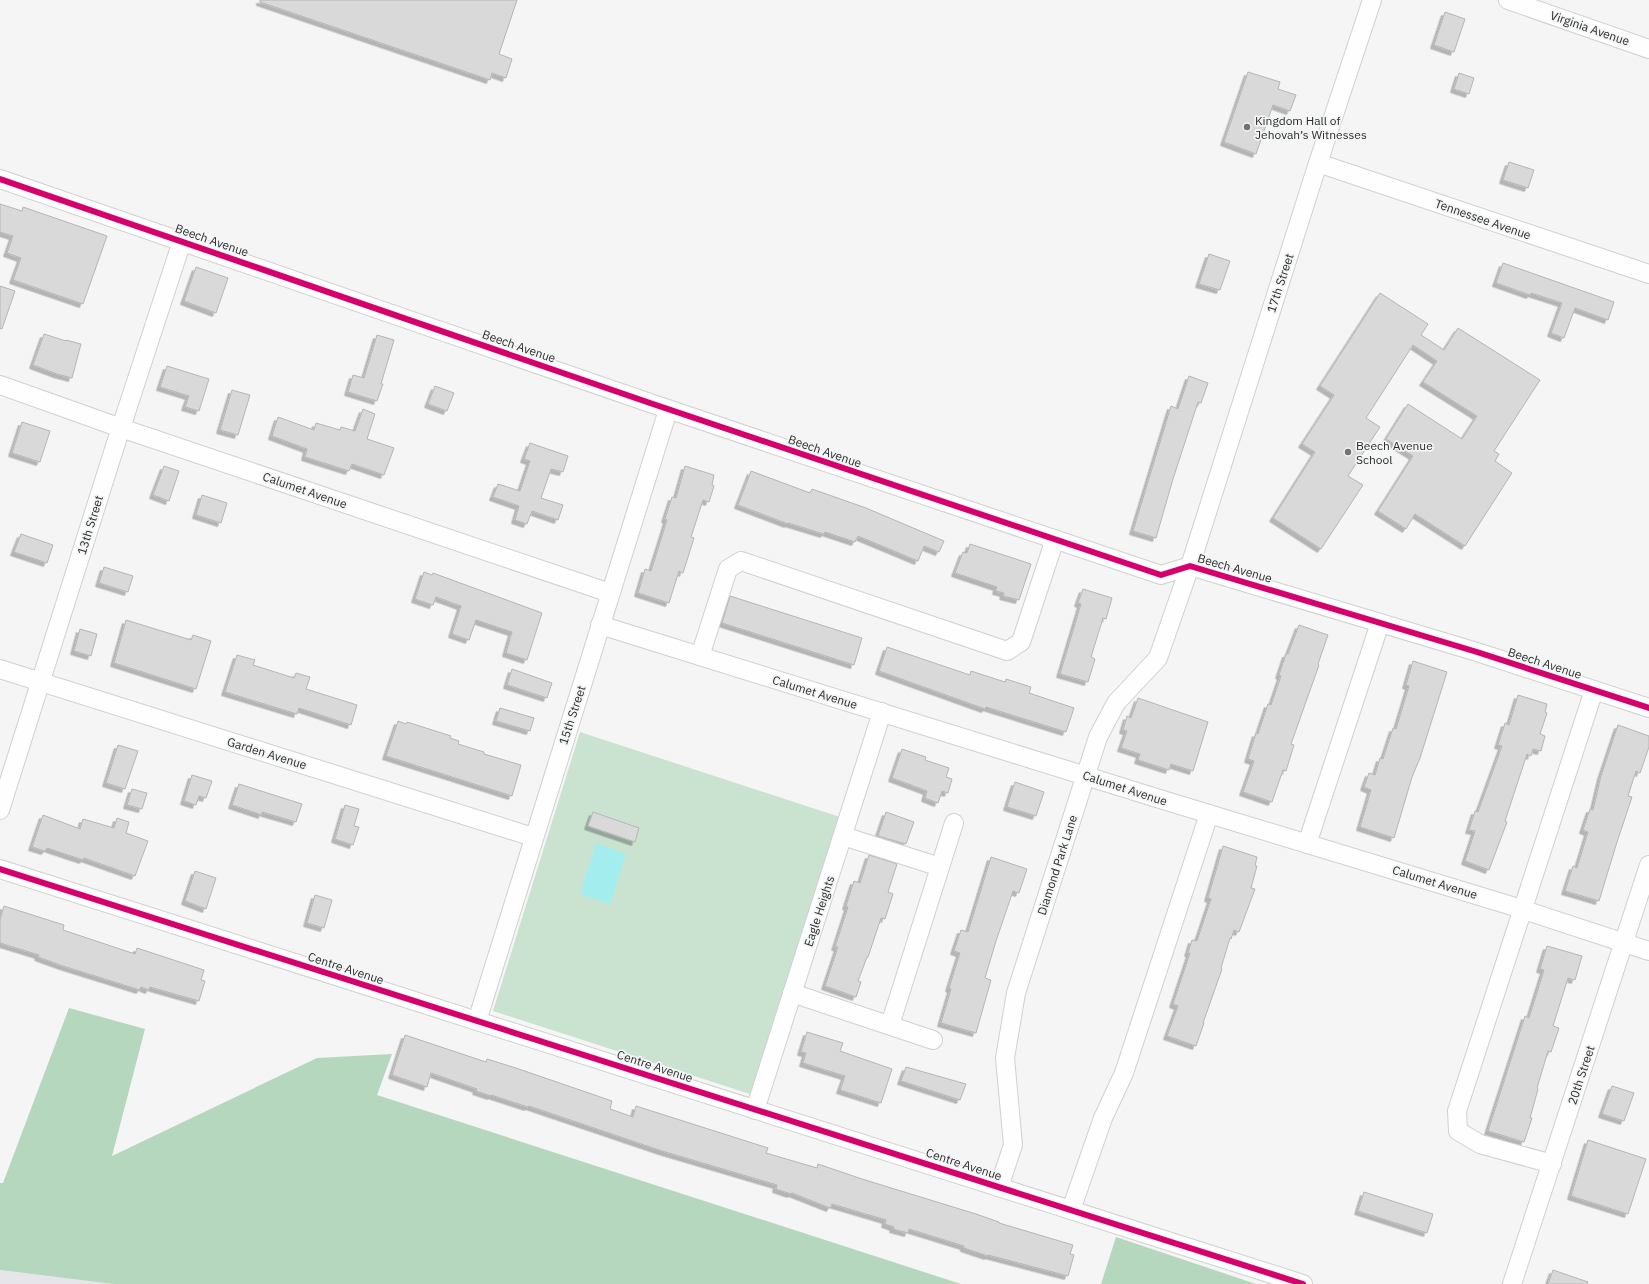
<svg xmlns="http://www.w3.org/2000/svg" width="1649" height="1284" font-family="'IBM Plex Sans',sans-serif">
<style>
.built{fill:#e5e5ea}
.green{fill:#cae3d0}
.forest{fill:#b5d7bd}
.water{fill:#a4edee}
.building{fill:#d9d9da;stroke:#b5b5b5;filter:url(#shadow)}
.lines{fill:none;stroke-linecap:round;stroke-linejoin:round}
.street-casing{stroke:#d0d0d0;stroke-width:20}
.street{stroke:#fefefe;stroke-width:18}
.cycleway-casing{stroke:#f4f5f6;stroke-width:8}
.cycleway{stroke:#d6006c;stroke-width:6}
.poi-dot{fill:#727272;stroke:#f4f5f6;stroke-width:1.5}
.labels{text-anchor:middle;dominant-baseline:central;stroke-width:3.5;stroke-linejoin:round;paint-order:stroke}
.street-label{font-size:12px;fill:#2c2c2c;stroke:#f4f5f6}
.poi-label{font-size:12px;fill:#2c2c2c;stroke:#f4f5f6;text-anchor:start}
</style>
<defs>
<filter id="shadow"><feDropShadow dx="-3.5" dy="3.5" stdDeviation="0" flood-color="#0004"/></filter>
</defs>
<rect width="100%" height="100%" fill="#f5f5f5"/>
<polygon class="built" points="0,1270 113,1284 0,1284"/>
<polygon class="green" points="580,732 840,817 753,1095 493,1011"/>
<g class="forest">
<polygon points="69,1008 145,1029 112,1156 317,1058 392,1054 377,1095 961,1284 113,1284 0,1270 0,1183 3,1183"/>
<polygon points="1116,1237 1256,1284 1101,1284"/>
</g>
<polygon class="water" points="596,843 626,854 610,904 580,894"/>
<g class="building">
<polygon points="260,0 517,0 499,54 512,59 506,78 492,73 490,80 260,2"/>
<polygon points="1445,12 1465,19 1454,52 1434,45"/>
<polygon points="1248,72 1280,82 1278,89 1296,95 1290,111 1273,105 1256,154 1224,142"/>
<polygon points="1459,73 1474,78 1469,94 1454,89"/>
<polygon points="1509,162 1534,170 1528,188 1503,180"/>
<polygon points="0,204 22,211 23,207 107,236 83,304 13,280 21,258 7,253 13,236 0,232"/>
<polygon points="1209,254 1230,261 1220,290 1199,284"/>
<polygon points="1503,263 1614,302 1608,320 1575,308 1564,338 1551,333 1562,303 1531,293 1530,295 1496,283"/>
<polygon points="196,267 228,278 216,313 184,301"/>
<polygon points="0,286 15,291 2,329 0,328"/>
<polygon points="1380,293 1428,324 1421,335 1444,350 1458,328 1540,380 1494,451 1499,454 1495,461 1512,473 1465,546 1415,514 1406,529 1378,511 1413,456 1386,439 1408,404 1462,439 1477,416 1423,382 1437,361 1413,345 1366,418 1380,427 1348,476 1363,485 1321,549 1273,518 1315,452 1302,444 1334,395 1320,386"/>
<polygon points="44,334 66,341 66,340 81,344 72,378 57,374 33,365"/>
<polygon points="377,335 394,340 381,384 383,384 377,401 348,392 353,375 364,378"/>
<polygon points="167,366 209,379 199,411 185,407 189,396 160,387"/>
<polygon points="1189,376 1208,383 1201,403 1198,402 1173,479 1156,538 1133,531 1171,406 1178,409"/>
<polygon points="435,386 454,393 447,411 428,404"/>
<polygon points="232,390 250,395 238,435 220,430"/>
<polygon points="363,409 375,414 367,439 394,448 384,475 352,464 349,471 305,457 307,449 272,436 278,417 314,430 316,423 340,430 341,427 355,431"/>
<polygon points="22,422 50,431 40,462 12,453"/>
<polygon points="530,443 568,456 563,472 551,469 541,498 563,505 558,520 532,511 527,524 515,520 519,506 493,497 498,484 520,491 530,461 524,459"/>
<polygon points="164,466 179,471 169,501 153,495"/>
<polygon points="685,466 714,475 712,485 714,486 709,502 703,500 691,537 694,538 683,573 679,571 669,603 638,593 645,569 651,571 667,520 665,519 672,497 676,498"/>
<polygon points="751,471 810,493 812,489 866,508 944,541 939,552 924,546 918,561 858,536 855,542 825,532 824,534 788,523 788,524 738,505"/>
<polygon points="202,495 227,503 221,523 196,515"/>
<polygon points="21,534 53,545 47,563 14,552"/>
<polygon points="970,544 1031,564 1019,600 1003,596 1004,593 996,591 997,587 955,573 963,552 967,553"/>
<polygon points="104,567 133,576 128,592 99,583"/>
<polygon points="424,572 432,575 433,573 542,613 527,660 506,653 512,632 476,620 469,640 452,634 461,606 436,597 433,605 415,599"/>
<polygon points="1083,589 1112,598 1106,619 1103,618 1091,657 1095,659 1088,682 1060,674 1081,604 1078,603"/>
<polygon points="730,596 862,638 854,665 722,623"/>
<polygon points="126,620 191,640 193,635 211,641 196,689 114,663"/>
<polygon points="1299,625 1328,635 1318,664 1319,665 1291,744 1294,745 1286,771 1283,770 1272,802 1243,792 1254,761 1248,759 1256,733 1258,734 1268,704 1271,705 1281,676 1279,675 1286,654 1288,654"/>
<polygon points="80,629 97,634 91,656 74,651"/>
<polygon points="887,647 970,675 971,671 1005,682 1006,679 1031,687 1029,693 1074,708 1066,732 986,707 985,709 879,671"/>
<polygon points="237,655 255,660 253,665 294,678 296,673 310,677 306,689 357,705 351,725 299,708 297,714 225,692"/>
<polygon points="1413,661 1447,672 1420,758 1412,777 1394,838 1360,827 1371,790 1364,787 1369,773 1375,775 1380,758 1383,759 1393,728 1396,729 1409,686 1406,685"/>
<polygon points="512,669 552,683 547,698 507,685"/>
<polygon points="1518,695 1547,704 1545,712 1547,713 1540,734 1545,736 1541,751 1533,749 1531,756 1527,754 1505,821 1507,822 1489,870 1465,861 1475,831 1469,830 1475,811 1478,812 1502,746 1498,745 1505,723 1509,725"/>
<polygon points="1138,698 1208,722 1193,771 1171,764 1169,770 1138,760 1140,754 1121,748 1127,731 1123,730 1127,716 1131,718"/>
<polygon points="500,708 534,718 530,731 496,721"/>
<polygon points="398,721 406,724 407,722 451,736 450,738 459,741 458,744 484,752 484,754 521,765 512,796 386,756"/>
<polygon points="1618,725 1649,736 1649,747 1640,773 1636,771 1628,796 1632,797 1617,842 1599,901 1565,891 1573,866 1577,868 1588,832 1583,830 1590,809 1593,810 1601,776"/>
<polygon points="118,745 138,751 125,789 106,783"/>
<polygon points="902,749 926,757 925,760 949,768 946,777 952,779 948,793 942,791 938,803 925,798 927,791 892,778"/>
<polygon points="192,775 212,781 206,798 199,796 196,805 184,801"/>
<polygon points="1015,782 1044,792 1036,816 1007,807"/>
<polygon points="239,784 302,804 296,822 262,812 262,815 232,805"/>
<polygon points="132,789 147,793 142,809 127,805"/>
<polygon points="345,805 359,809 354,826 359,827 353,845 335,839"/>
<polygon points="593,812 639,828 635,842 588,826"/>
<polygon points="886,812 914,822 906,844 878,836"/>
<polygon points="43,815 80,829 83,819 114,828 117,818 129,822 126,833 148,841 135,876 84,858 83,860 47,848 45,851 32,847"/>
<polygon points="1223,846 1257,857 1255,866 1257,866 1251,888 1255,889 1239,932 1234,930 1231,939 1230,938 1221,968 1222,969 1203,1023 1204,1023 1196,1046 1167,1036 1178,1006 1173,1004 1190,953 1188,953 1192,940 1197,941 1211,899 1208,898"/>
<polygon points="869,855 897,864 888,892 893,894 885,919 881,918 868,957 867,957 858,981 861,982 856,997 825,986 838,947 835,947 848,907 846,906 854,881 860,883"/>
<polygon points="991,857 1027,869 1019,893 1013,891 996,941 985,978 991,980 976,1033 941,1023 951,989 949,988 960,953 954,951 961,930 968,932"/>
<polygon points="195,871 216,878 206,909 185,901"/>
<polygon points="315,895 332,900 324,928 307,923"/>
<polygon points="4,906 64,925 63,930 135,954 137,948 204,970 201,980 205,981 199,1001 150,987 149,990 141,987 140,990 63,966 38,957 39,955 0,943 0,920"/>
<polygon points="1547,946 1582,956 1575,980 1568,978 1553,1026 1559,1028 1551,1052 1548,1051 1537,1088 1538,1089 1530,1118 1532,1118 1524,1142 1488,1131 1525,1016 1529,1018 1544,970 1540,969"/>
<polygon points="807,1032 843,1043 840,1051 892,1069 881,1103 840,1090 845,1076 803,1063 806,1053 801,1052"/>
<polygon points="405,1035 486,1062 487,1059 516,1068 612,1101 610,1109 633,1117 636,1106 768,1148 766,1153 817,1168 818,1164 862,1179 976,1214 999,1222 999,1223 1073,1245 1070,1254 1074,1255 1068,1276 988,1255 988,1256 964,1248 964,1246 909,1229 908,1233 893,1229 894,1227 885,1224 886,1220 832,1204 830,1208 792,1193 791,1194 776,1189 777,1185 662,1151 529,1106 528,1107 491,1095 491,1096 476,1091 477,1089 431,1073 427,1087 392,1075"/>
<polygon points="906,1067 966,1084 960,1100 901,1081"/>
<polygon points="1612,1086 1634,1093 1624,1121 1602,1114"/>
<polygon points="1588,1140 1646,1159 1628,1214 1571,1196"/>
<polygon points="1364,1192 1433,1214 1427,1233 1358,1211"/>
<polygon points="1553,1270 1588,1282 1587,1284 1548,1284"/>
</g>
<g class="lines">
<g class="street-casing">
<g id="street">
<polyline points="1508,0 1649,49"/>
<polyline points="1318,163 1649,274"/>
<polyline points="0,179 650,403 1161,575 1190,566 1477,652 1649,708"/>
<polyline points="0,385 121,428 610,593"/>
<polyline points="600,625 1163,800 1512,906 1649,951"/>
<polyline points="700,656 728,569 741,561 1007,651 1021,642 1055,539"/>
<polyline points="0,669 533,837"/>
<polyline points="0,810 116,443 182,241"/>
<polyline points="843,836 940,867"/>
<polyline points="1307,844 1380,623"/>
<polyline points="0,869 1303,1284"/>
<polyline points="792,993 933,1040"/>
<polyline points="477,1021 668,410"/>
<polyline points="890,1025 954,823"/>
<polyline points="755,1110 882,712"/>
<polyline points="1552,1164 1480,1144 1458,1131 1457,1111 1594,690"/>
<polyline points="999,1187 1013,1145 1005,1058 1016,993 1098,737 1116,703 1158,658 1190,566 1318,163 1372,0"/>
<polyline points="1071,1210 1103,1118 1124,1073 1209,814"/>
<polyline points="1512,1284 1649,865"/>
</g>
</g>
<use href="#street" class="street"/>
<g class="cycleway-casing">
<g id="cycleway">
<polyline points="0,179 650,403 1161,575 1190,566 1477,652 1649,708"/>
<polyline points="0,869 1303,1284"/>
</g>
</g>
<use href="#cycleway" class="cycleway"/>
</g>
<g class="poi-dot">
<circle cx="1247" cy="127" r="4"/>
<circle cx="1348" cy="452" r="4"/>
</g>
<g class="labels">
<g class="street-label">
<text transform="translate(1590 28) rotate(19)">Virginia Avenue</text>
<text transform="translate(1483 219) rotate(19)">Tennessee Avenue</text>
<text transform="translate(212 240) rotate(19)">Beech Avenue</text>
<text transform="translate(1280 283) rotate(-72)">17th Street</text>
<text transform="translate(519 346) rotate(19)">Beech Avenue</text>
<text transform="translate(825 451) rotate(19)">Beech Avenue</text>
<text transform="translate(305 490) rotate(19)">Calumet Avenue</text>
<text transform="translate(90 525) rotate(-73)">13th Street</text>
<text transform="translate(1235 568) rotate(16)">Beech Avenue</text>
<text transform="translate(1545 663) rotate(18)">Beech Avenue</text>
<text transform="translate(815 692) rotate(17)">Calumet Avenue</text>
<text transform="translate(572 715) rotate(-72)">15th Street</text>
<text transform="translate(267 753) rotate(17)">Garden Avenue</text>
<text transform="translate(1125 788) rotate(18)">Calumet Avenue</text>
<text transform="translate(1057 865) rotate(-72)">Diamond Park Lane</text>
<text transform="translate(1435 882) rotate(17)">Calumet Avenue</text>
<text transform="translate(819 911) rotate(-72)">Eagle Heights</text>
<text transform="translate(346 968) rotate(18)">Centre Avenue</text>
<text transform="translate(655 1066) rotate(18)">Centre Avenue</text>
<text transform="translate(1581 1075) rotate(-72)">20th Street</text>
<text transform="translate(964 1164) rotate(18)">Centre Avenue</text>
</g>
<g class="poi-label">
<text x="1255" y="120">Kingdom Hall of<tspan x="1255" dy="14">Jehovah’s Witnesses</tspan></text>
<text x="1356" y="445">Beech Avenue<tspan x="1356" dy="14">School</tspan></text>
</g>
</g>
</svg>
